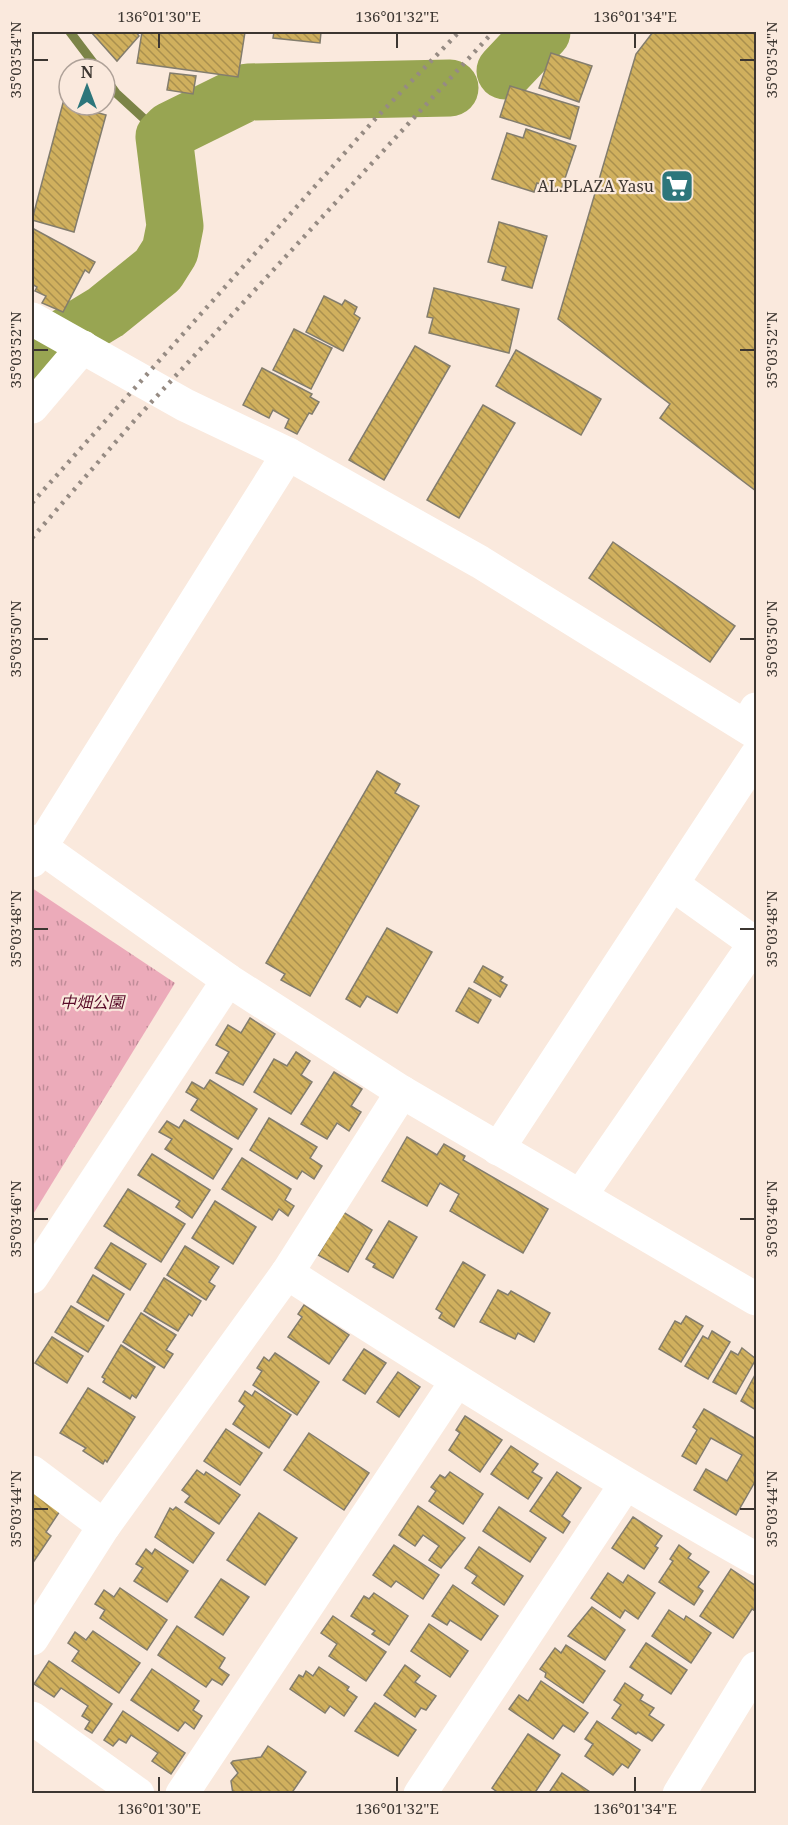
<svg xmlns="http://www.w3.org/2000/svg" width="788" height="1825" font-family="'Noto Serif','Noto Sans JP',serif">
<style>
.park{fill:url(#park-tufts)}
.lines{fill:none;stroke-linecap:round;stroke-linejoin:round}
.stream{stroke:#7c8448;stroke-width:9}
.river{stroke:#98a552;stroke-width:57}
.building{fill:url(#building-back-hatch);stroke:#837d6d;stroke-width:1.5}
.minor{stroke:#fff;stroke-width:33}
.tertiary{stroke:#fff;stroke-width:33}
.rail{stroke:#968b83;stroke-width:4.5;stroke-dasharray:3 6;stroke-linecap:butt}
.ticks{fill:none;stroke:#3c3631;stroke-width:2}
.labels{text-anchor:middle;dominant-baseline:central;stroke-width:4.5;stroke-linejoin:round;paint-order:stroke}
.poi-label{font-size:16px;fill:#3c3631;stroke:#fae9dd;text-anchor:end}
.park-label{font-size:16px;font-style:italic;fill:#590b29;stroke:#fae9dd}
.neatline{fill:none;stroke:#3c3631;stroke-width:2}
.ticks-label{font-size:15px;text-anchor:middle;fill:#3c3631}
</style>
<defs>
<pattern id="park-tufts" width="24" height="20" patternUnits="userSpaceOnUse" patternTransform="scale(1.5)"><rect width="24" height="20" fill="#ecabba"/><path d="M3 7l-1-3M5 7V3M7 7l1-3M15 17l-1-3M17 17v-4M19 17l1-3" fill="none" stroke="#c08c98"/></pattern>
<pattern id="building-back-hatch" width="6" height="6" patternUnits="userSpaceOnUse" patternTransform="scale(1.5)"><rect width="6" height="6" fill="#d0b05e"/><path d="M-1 5l2 2M0 0l6 6M5-1l2 2" fill="none" stroke="#aa904e"/></pattern>
</defs>
<rect width="100%" height="100%" fill="#fae9dd"/>
<polygon class="park" points="32,888 175,983 32,1216"/>
<g class="lines">
<g class="stream">
<polyline points="70,32 98,69"/>
<polyline points="105,78 116,93 164,137"/>
</g>
<g class="river">
<polyline points="505,71 542,32"/>
<polyline points="32,357 106,312 158,270 170,251 175,226 164,137 171,130 248,92 450,88"/>
</g>
</g>
<g class="building">
<polygon points="91,32 136,32 139,36 117,61"/>
<polygon points="142,32 245,32 238,77 137,63"/>
<polygon points="274,32 321,32 320,43 273,38"/>
<polygon points="653,32 756,32 756,491 660,418 670,404 558,319 636,54"/>
<polygon points="551,53 592,66 579,102 539,88"/>
<polygon points="170,73 196,76 193,94 167,90"/>
<polygon points="510,86 579,107 570,139 500,117"/>
<polygon points="63,103 106,115 74,232 32,220"/>
<polygon points="526,129 576,146 561,190 537,183 534,192 492,179 507,133 523,138"/>
<polygon points="499,222 547,236 532,288 502,280 506,267 488,262"/>
<polygon points="32,228 95,262 89,273 85,270 63,312 42,303 46,296 35,291 37,287 32,284"/>
<polygon points="434,288 519,309 509,353 429,333 433,318 427,317"/>
<polygon points="324,296 342,305 345,300 357,307 354,314 360,318 343,351 306,332"/>
<polygon points="294,329 332,348 311,389 273,370"/>
<polygon points="415,346 450,366 384,480 349,460"/>
<polygon points="516,350 601,399 581,435 496,386"/>
<polygon points="262,368 312,394 310,397 319,402 312,414 309,413 297,434 285,428 289,419 273,410 269,418 243,405"/>
<polygon points="483,405 515,423 459,518 427,500"/>
<polygon points="613,542 735,626 710,662 589,578"/>
<polygon points="377,771 400,784 395,793 419,806 310,996 281,980 285,974 266,963"/>
<polygon points="387,928 432,952 397,1013 367,996 360,1007 346,999"/>
<polygon points="483,966 503,977 500,981 507,985 500,997 474,982"/>
<polygon points="469,988 491,1000 478,1023 456,1011"/>
<polygon points="250,1018 275,1034 243,1085 216,1073 229,1052 216,1045 228,1025 241,1033"/>
<polygon points="296,1052 310,1061 301,1075 312,1082 291,1114 254,1092 274,1059 287,1066"/>
<polygon points="334,1072 362,1089 351,1106 361,1112 349,1131 337,1123 327,1139 301,1124"/>
<polygon points="210,1080 257,1109 238,1139 191,1110 198,1099 186,1092 192,1082 204,1089"/>
<polygon points="269,1118 317,1147 310,1158 322,1166 314,1179 302,1171 297,1179 250,1150"/>
<polygon points="184,1120 232,1149 213,1179 165,1149 172,1139 159,1132 167,1121 179,1128"/>
<polygon points="407,1137 437,1155 444,1144 465,1156 463,1160 548,1209 523,1253 450,1211 459,1194 440,1183 427,1206 382,1181"/>
<polygon points="152,1154 210,1190 192,1218 176,1207 180,1201 138,1175"/>
<polygon points="242,1158 291,1189 285,1200 294,1206 288,1216 279,1209 272,1220 222,1189"/>
<polygon points="128,1189 185,1224 161,1262 104,1226"/>
<polygon points="215,1201 256,1227 233,1264 192,1238"/>
<polygon points="343,1212 372,1230 348,1272 318,1255"/>
<polygon points="389,1221 417,1237 393,1278 373,1267 375,1264 366,1259"/>
<polygon points="111,1243 146,1264 130,1290 95,1268"/>
<polygon points="185,1246 219,1267 209,1282 215,1286 206,1300 167,1275"/>
<polygon points="463,1262 485,1275 454,1327 439,1318 442,1313 436,1309"/>
<polygon points="93,1275 124,1294 108,1321 77,1302"/>
<polygon points="164,1278 201,1301 192,1316 189,1314 178,1331 144,1311"/>
<polygon points="498,1290 508,1295 511,1291 550,1313 534,1342 518,1333 515,1339 480,1322"/>
<polygon points="304,1305 349,1335 329,1364 288,1337 302,1317 298,1314"/>
<polygon points="71,1306 104,1326 88,1352 55,1332"/>
<polygon points="141,1313 176,1335 166,1350 173,1354 164,1368 123,1342"/>
<polygon points="686,1316 703,1326 681,1362 659,1349 675,1321 681,1324"/>
<polygon points="712,1331 730,1342 708,1379 685,1366 703,1336 708,1339"/>
<polygon points="52,1337 83,1356 67,1383 35,1363"/>
<polygon points="121,1345 155,1367 136,1398 132,1395 130,1399 103,1382 105,1379 102,1377"/>
<polygon points="742,1348 756,1359 736,1394 713,1382 731,1351 738,1355"/>
<polygon points="364,1349 386,1363 365,1394 343,1380"/>
<polygon points="275,1353 319,1382 297,1415 253,1385 262,1371 257,1368 264,1357 269,1361"/>
<polygon points="398,1372 420,1387 399,1417 377,1402"/>
<polygon points="756,1373 756,1410 741,1401"/>
<polygon points="88,1388 135,1417 107,1462 105,1460 103,1464 83,1451 86,1448 60,1433"/>
<polygon points="245,1391 252,1396 255,1391 291,1415 269,1448 233,1424 245,1406 239,1401"/>
<polygon points="704,1409 756,1439 756,1470 754,1475 756,1480 736,1515 694,1490 706,1469 727,1481 742,1455 711,1438 696,1464 682,1456 697,1430 693,1427"/>
<polygon points="465,1416 502,1440 480,1472 449,1450 460,1433 456,1430"/>
<polygon points="226,1429 262,1453 240,1485 204,1461"/>
<polygon points="309,1433 369,1473 344,1510 284,1470"/>
<polygon points="511,1446 538,1464 532,1472 542,1478 528,1499 491,1474"/>
<polygon points="197,1470 204,1475 206,1472 240,1495 219,1524 185,1502 190,1496 182,1490"/>
<polygon points="450,1472 483,1494 463,1524 429,1501 436,1491 431,1487 440,1475 445,1478"/>
<polygon points="557,1472 581,1488 562,1516 570,1522 563,1533 530,1511"/>
<polygon points="32,1491 60,1511 46,1532 51,1536 32,1564"/>
<polygon points="418,1506 465,1538 441,1568 429,1560 439,1546 423,1535 415,1546 399,1535"/>
<polygon points="176,1507 214,1533 193,1563 155,1537 170,1508 173,1510"/>
<polygon points="499,1507 546,1538 530,1562 483,1531"/>
<polygon points="259,1513 297,1538 265,1585 227,1560"/>
<polygon points="633,1517 662,1536 655,1546 658,1548 644,1569 612,1548"/>
<polygon points="394,1545 439,1575 423,1599 396,1581 391,1587 373,1575"/>
<polygon points="679,1545 691,1554 688,1558 709,1572 698,1587 703,1591 694,1605 659,1582 673,1561 670,1559"/>
<polygon points="479,1547 523,1576 504,1605 472,1583 477,1576 465,1568"/>
<polygon points="146,1549 152,1554 155,1549 188,1571 167,1602 134,1581 143,1568 136,1564"/>
<polygon points="731,1569 756,1586 756,1609 755,1611 752,1609 733,1638 700,1616"/>
<polygon points="608,1573 623,1583 628,1575 655,1593 638,1619 625,1610 620,1618 591,1598"/>
<polygon points="221,1579 249,1597 223,1635 195,1617"/>
<polygon points="453,1585 498,1616 481,1640 450,1620 447,1625 432,1616"/>
<polygon points="120,1588 167,1620 147,1650 100,1618 105,1610 95,1604 104,1590 114,1597"/>
<polygon points="374,1593 408,1616 389,1645 372,1634 375,1631 351,1616 364,1596 369,1599"/>
<polygon points="592,1607 625,1630 605,1660 568,1636"/>
<polygon points="669,1610 684,1620 686,1616 711,1633 691,1663 652,1636"/>
<polygon points="333,1616 386,1652 366,1681 329,1656 337,1644 321,1633"/>
<polygon points="429,1624 468,1651 450,1677 411,1651"/>
<polygon points="177,1626 225,1658 219,1668 229,1675 222,1685 212,1679 206,1687 158,1655"/>
<polygon points="93,1631 140,1663 119,1693 72,1661 79,1651 68,1643 75,1632 86,1640"/>
<polygon points="646,1643 687,1670 671,1694 630,1667"/>
<polygon points="566,1645 605,1671 583,1703 545,1677 546,1673 540,1669 555,1648 561,1653"/>
<polygon points="49,1661 112,1704 92,1733 85,1729 90,1721 82,1716 88,1706 61,1688 54,1697 34,1684"/>
<polygon points="405,1665 420,1676 415,1682 436,1696 426,1710 421,1708 415,1717 384,1695"/>
<polygon points="319,1667 349,1687 347,1690 357,1697 344,1716 330,1706 325,1713 290,1689 299,1675 303,1677 306,1671 313,1676"/>
<polygon points="152,1669 199,1701 193,1710 202,1716 194,1729 185,1722 178,1731 131,1700"/>
<polygon points="541,1681 588,1713 574,1732 563,1725 553,1739 509,1709 519,1695 528,1701"/>
<polygon points="625,1683 643,1695 640,1700 654,1708 649,1715 664,1725 652,1741 638,1732 636,1734 612,1718 621,1705 614,1700"/>
<polygon points="375,1703 416,1730 398,1756 355,1731"/>
<polygon points="123,1711 185,1753 171,1774 152,1761 158,1753 131,1735 126,1743 119,1739 113,1746 104,1740"/>
<polygon points="597,1721 640,1750 628,1768 622,1764 613,1775 585,1756 593,1744 585,1739"/>
<polygon points="528,1734 560,1755 534,1794 500,1794 492,1788"/>
<polygon points="268,1746 306,1772 291,1794 233,1794 231,1781 238,1773 231,1763 233,1761 261,1757"/>
<polygon points="562,1773 593,1794 548,1794"/>
</g>
<g class="lines">
<g class="minor">
<polyline points="32,319 185,405 288,454 480,562 756,733"/>
<polyline points="32,407 83,347"/>
<polyline points="32,841 228,980 402,1092 756,1299"/>
<polyline points="32,861 288,454"/>
<polyline points="672,884 756,944"/>
<polyline points="498,1149 756,756"/>
<polyline points="581,1195 755,943"/>
<path d="M287 1273C441 1372 597 1469 756 1559"/>
<polyline points="32,1277 228,980"/>
<polyline points="32,1472 104,1526"/>
<polyline points="32,1639 104,1526 287,1273 402,1092"/>
<polyline points="32,1718 138,1794"/>
<polyline points="182,1794 456,1382"/>
<polyline points="420,1794 625,1485"/>
<polyline points="679,1794 756,1668"/>
</g>
<polyline class="tertiary" points="746,726 756,709"/>
<g class="rail">
<polyline points="32,503 376,118 459,32"/>
<polyline points="32,538 134,421 493,32"/>
</g>
</g>
<path class="ticks" d="M159 33V48M397 33V48M635 33V48M33 60H48M740 60H755M33 350H48M740 350H755M33 639H48M740 639H755M33 929H48M740 929H755M33 1219H48M740 1219H755M33 1509H48M740 1509H755M159 1777V1792M397 1777V1792M635 1777V1792"/>
<defs>
<g id="supermarket-square" transform="scale(1.725)"><rect x="-9" y="-9" width="18" height="18" rx="4" fill="#2d767b" stroke="#fae9dd"/><path d="M-6-5.5h2.5l.6 2H6L4.5 2H-2.5L-4.4-4H-6ZM-1.5 3.2a1.3 1.3 0 1 0 .1 0ZM3 3.2a1.3 1.3 0 1 0 .1 0Z" fill="#fff"/></g>
</defs>
<g fill-rule="evenodd">
<use href="#supermarket-square" x="677" y="186"/>
</g>
<g class="labels">
<g class="poi-label">
<text x="654" y="186">AL.PLAZA Yasu</text>
</g>
<g class="park-label">
<text x="92" y="1002">中畑公園</text>
</g>
</g>
<rect width="788" height="1825" fill="none" stroke="#fae9dd" stroke-width="66"/>
<g transform="translate(87 87)"><circle r="28" fill="#fae9dd" stroke="#aea198" stroke-width="1.5"/>
<path d="M0-4.5L10 22L0 15L-10 22Z" fill="#2d767b"/>
<text y="-9" font-size="16" font-weight="bold" text-anchor="middle" fill="#3c3631">N</text>
</g>
<rect x="33" y="33" width="722" height="1759" class="neatline"/>
<g class="ticks-label">
<text x="159" y="22">136°01'30"E</text>
<text x="397" y="22">136°01'32"E</text>
<text x="635" y="22">136°01'34"E</text>
<text transform="translate(16 60) rotate(-90)" y="5">35°03'54"N</text>
<text transform="translate(772 60) rotate(-90)" y="5">35°03'54"N</text>
<text transform="translate(16 350) rotate(-90)" y="5">35°03'52"N</text>
<text transform="translate(772 350) rotate(-90)" y="5">35°03'52"N</text>
<text transform="translate(16 639) rotate(-90)" y="5">35°03'50"N</text>
<text transform="translate(772 639) rotate(-90)" y="5">35°03'50"N</text>
<text transform="translate(16 929) rotate(-90)" y="5">35°03'48"N</text>
<text transform="translate(772 929) rotate(-90)" y="5">35°03'48"N</text>
<text transform="translate(16 1219) rotate(-90)" y="5">35°03'46"N</text>
<text transform="translate(772 1219) rotate(-90)" y="5">35°03'46"N</text>
<text transform="translate(16 1509) rotate(-90)" y="5">35°03'44"N</text>
<text transform="translate(772 1509) rotate(-90)" y="5">35°03'44"N</text>
<text x="159" y="1814">136°01'30"E</text>
<text x="397" y="1814">136°01'32"E</text>
<text x="635" y="1814">136°01'34"E</text>
</g>
</svg>
